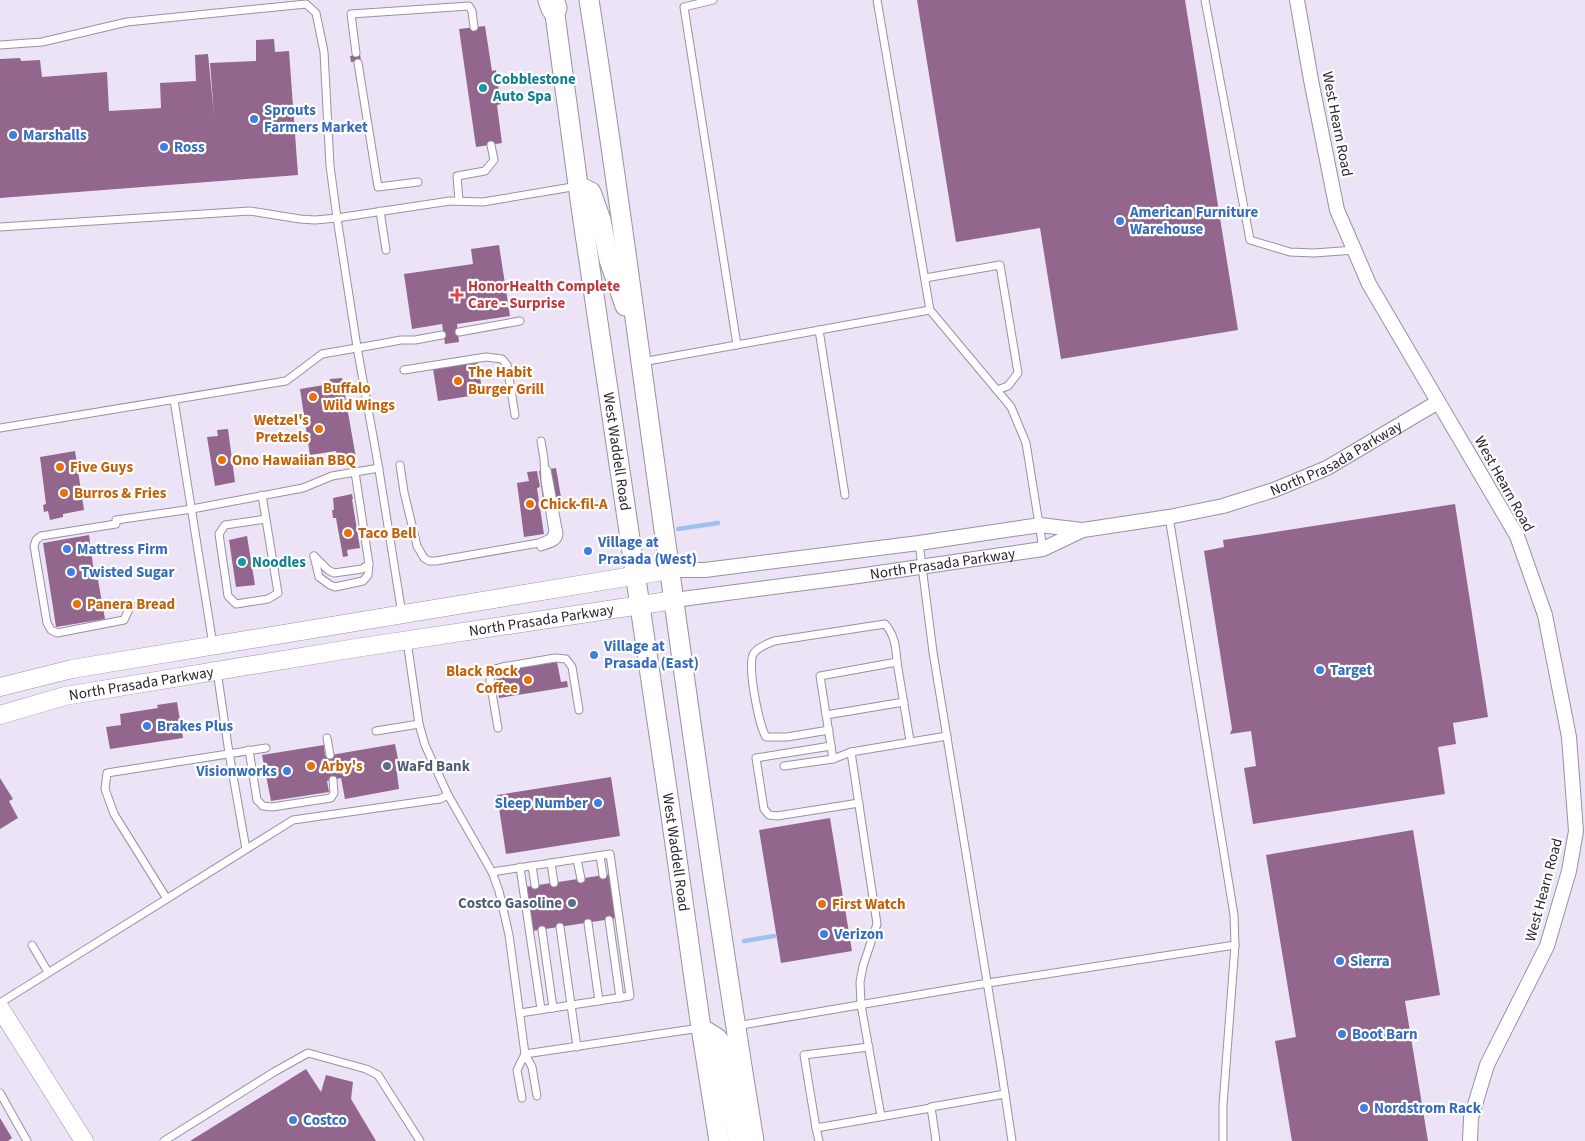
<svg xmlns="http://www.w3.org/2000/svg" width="1585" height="1141" font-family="'Source Sans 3',sans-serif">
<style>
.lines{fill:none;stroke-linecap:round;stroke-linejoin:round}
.stream{stroke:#9ec1f4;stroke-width:4.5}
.building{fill:#93668e}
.service-casing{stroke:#9991a3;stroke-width:9}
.minor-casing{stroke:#9991a3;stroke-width:16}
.tertiary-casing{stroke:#9991a3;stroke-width:19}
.secondary-casing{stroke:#9991a3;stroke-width:21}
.motorway-casing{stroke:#9991a3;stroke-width:27}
.service{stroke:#fff;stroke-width:7}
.minor{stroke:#fff;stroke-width:14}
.tertiary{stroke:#fff;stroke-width:18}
.secondary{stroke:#fff;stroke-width:19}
.motorway{stroke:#fff;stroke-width:25}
.culture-dot{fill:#0f9aa8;stroke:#fff;stroke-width:2}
.shop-dot{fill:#3f7fe0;stroke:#fff;stroke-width:2}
.health-dot{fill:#e0444e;stroke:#fff;stroke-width:2}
.food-dot{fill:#e8710a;stroke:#fff;stroke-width:2}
.service-dot{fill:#5c6f8a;stroke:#fff;stroke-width:2}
.labels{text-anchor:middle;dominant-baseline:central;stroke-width:4.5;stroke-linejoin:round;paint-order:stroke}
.culture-label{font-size:15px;font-weight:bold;fill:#0d838f;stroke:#fff;text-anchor:start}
.shop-label{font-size:15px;font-weight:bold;fill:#366cbe;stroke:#fff;text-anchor:start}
.street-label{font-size:15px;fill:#28252d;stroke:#fff}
.health-label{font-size:15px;font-weight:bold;fill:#be3a42;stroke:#fff;text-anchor:start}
.food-label{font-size:15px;font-weight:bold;fill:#c56008;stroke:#fff;text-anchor:start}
.service-label{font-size:15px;font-weight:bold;fill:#4e5e75;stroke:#fff;text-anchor:start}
</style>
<rect width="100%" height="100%" fill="#ece3f7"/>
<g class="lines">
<g class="stream">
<polyline points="678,529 718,523"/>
<polyline points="744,941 774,936"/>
</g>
</g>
<g class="building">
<polygon points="917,0 1185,0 1238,330 1061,359 1040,228 956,242"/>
<polygon points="485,26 492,71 496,70 501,104 497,105 502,143 476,147 459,29"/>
<polygon points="274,39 275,52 289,51 298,175 0,198 0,59 20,58 21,61 40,60 42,77 107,72 109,111 161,108 160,83 196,81 195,55 208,54 214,115 210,63 256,61 256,40"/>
<polygon points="360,54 361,61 351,62 350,56"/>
<polygon points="499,245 510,316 457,324 459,342 445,344 442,324 412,329 404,274 473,264 471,249"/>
<polygon points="477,361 483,394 438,401 433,369"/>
<polygon points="342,378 356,458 338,460 336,451 310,455 300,389 330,384 330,379"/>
<polygon points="228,429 235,482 215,486 207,437 218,436 217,430"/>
<polygon points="75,451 84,510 63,514 63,517 50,520 48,511 44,512 43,505 46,504 40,457"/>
<polygon points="556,468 562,503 544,506 539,471"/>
<polygon points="537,471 540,487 537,488 544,534 524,537 517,483 529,481 527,472"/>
<polygon points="352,494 353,499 352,499 360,548 347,550 348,556 343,557 336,518 333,518 332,510 334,510 333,498"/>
<polygon points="1455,504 1488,717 1453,723 1456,744 1438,747 1445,794 1253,824 1244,768 1256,766 1251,731 1230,734 1232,729 1204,551 1224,547 1223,540"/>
<polygon points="89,535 95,580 98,580 105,619 56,627 43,543"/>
<polygon points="247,536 255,585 236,587 229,540"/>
<polygon points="557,662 561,682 567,681 568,687 499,698 496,679 503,678 502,671"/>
<polygon points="177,702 183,738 110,749 106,727 121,725 120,714 158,708 157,705"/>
<polygon points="395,744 399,764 396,765 399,789 345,799 341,778 327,781 329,792 271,801 262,755 324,745 325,756"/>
<polygon points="611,777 620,836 506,854 497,795"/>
<polygon points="0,778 13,799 9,801 18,818 0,829"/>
<polygon points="830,818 852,951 781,963 759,830"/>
<polygon points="1413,830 1440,995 1405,1001 1428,1141 1292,1141 1275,1041 1296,1037 1266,855"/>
<polygon points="611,874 618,918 532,931 525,887"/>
<polygon points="306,1069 321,1092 326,1075 353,1082 351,1099 376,1141 190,1141"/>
<polygon points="0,1118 12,1138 8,1141 0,1141"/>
</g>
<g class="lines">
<g class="service-casing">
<g id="service">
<polyline points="713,0 684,7 737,345"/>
<polyline points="1205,0 1250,240 1290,252 1314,253 1355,250"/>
<polyline points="0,45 42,42 127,22 306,4 316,13 324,52 330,166 337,218 357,347 378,464 402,614"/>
<polyline points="356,53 351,14 469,6 472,11 474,27"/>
<polyline points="358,63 378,187 418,182"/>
<polyline points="459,201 457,176 485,171 494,160 491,145"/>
<polyline points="380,211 386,250"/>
<polyline points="0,227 250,211 300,219 315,220 337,218 450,201 483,202 578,186"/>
<polyline points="925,278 1000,265 1018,373 1008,386 997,390"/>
<polyline points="930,310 1011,407 1026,443 1043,549"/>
<polyline points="819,330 845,495"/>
<polyline points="459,332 520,321"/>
<polyline points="642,362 930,310 877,0"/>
<polyline points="404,370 486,357 502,359 507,365 515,415"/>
<polyline points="174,400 213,645"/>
<polyline points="0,428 286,381 322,354 374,345 401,340 415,340 442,335"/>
<polyline points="400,465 404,492 417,546 424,558 429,561 436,561 539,543 550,538 553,532 545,480 544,459 541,441"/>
<polyline points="262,495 278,593 268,599 236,604 228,596 219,534 225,525 266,519"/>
<polyline points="1169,517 1234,915 1235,945"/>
<polyline points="116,520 192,509 303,488 332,476 379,468"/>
<polyline points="116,524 41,536 36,540 34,546 47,623 51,630 57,633 124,620 131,605"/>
<polyline points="919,543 933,652 1000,1061 1012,1141"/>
<path d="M541 547C549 544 558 543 559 534L547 470"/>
<polyline points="314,556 319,577 330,585 335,587 363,581 368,575 369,564 355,472"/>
<polyline points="314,556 328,570 334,573 362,569 369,564"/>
<polyline points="407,641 419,724 425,745 448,795 492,872 499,891 509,935 525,1054 532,1067 537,1096"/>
<polyline points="217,671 229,753 246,849"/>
<polyline points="826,715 904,702"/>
<polyline points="498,728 490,681 491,676 495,669 502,667 555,658 566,659 572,667 579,710"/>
<path d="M829 730 787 737H766C759 726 746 662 754 653 758 647 767 644 774 641L885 624C895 635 896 648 897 662"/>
<polyline points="376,731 419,724"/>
<polyline points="327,738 330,755"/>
<polyline points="831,746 756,758 764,809 769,815 777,816 859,803"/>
<polyline points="249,750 257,800 263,806 272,807 331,798 334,793 333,780"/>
<polyline points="851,752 833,759 820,676 897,662 910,741"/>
<polyline points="784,766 833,759"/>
<polyline points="600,856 603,875"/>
<polyline points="577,859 581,879"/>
<polyline points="551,863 554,883"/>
<polyline points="532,866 535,885"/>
<polyline points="520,867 541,1009"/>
<polyline points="492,872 610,854 630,996 520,1013"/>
<polyline points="167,899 114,814 105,789 107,773 266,748"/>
<polyline points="609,920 620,998"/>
<polyline points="588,923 599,1001"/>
<polyline points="560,927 577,1047"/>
<polyline points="542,930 553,1008"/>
<polyline points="32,945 48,972"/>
<polyline points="0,1003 293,820 440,799 448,795"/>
<polyline points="736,1026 988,983 1235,945 1223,1105 1223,1141"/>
<polyline points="525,1054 700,1028"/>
<polyline points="0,1093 27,1141"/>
<polyline points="522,1098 517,1070 525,1054"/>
<polyline points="881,1116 861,1005 860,982 863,966 877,924 851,752 947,736"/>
<polyline points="816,1128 804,1055 869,1047"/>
<polyline points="164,1141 274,1072 308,1053 366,1069 378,1075 420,1141"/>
<polyline points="819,1141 816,1128 931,1108"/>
<polyline points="936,1141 931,1107 1005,1094"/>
</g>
</g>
<g class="minor-casing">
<g id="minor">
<polyline points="1297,0 1311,80 1337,210 1369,284 1517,536 1545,615 1569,737 1576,831 1569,871 1547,946 1487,1065 1471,1118 1470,1141"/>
<polyline points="669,570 705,570 919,543 1040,525 1082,530"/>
<path id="s1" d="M674 600 858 576 1043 549 1083 530 1169 517 1223 506 1274 490 1327 468 1438 402"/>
</g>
</g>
<g class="tertiary-casing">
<g id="tertiary">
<polyline points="0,687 72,669 669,570"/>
<path id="s2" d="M0 715 65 696 356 648 674 600"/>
<polyline points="0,1008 84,1141"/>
</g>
</g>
<g class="secondary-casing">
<g id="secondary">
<path id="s3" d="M553 0 581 207 670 809 701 1028 719 1141"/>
<path d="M589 0C618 183 641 367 667 551 694 748 722 945 754 1141"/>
<polyline points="578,186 591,192 601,220 609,260 625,306"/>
<polyline points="701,1028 717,1038 722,1044 738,1141"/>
</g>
</g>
<g class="motorway-casing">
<polyline id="motorway" points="551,0 554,8"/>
</g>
<use href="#service" class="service"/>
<use href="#minor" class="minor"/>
<use href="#tertiary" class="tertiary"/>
<use href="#secondary" class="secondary"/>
<use href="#motorway" class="motorway"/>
</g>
<g class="culture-dot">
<circle cx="483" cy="88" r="5"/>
<circle cx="242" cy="562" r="5"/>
</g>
<g class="shop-dot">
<circle cx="254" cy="119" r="5"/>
<circle cx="13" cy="135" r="5"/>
<circle cx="164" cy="147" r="5"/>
<circle cx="1120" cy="221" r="5"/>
<circle cx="67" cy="549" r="5"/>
<circle cx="588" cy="551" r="5"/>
<circle cx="71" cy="572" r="5"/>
<circle cx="594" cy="655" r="5"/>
<circle cx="1320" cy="670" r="5"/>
<circle cx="147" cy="726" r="5"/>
<circle cx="287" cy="771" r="5"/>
<circle cx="598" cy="803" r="5"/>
<circle cx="824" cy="934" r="5"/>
<circle cx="1340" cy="961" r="5"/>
<circle cx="1342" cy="1034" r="5"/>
<circle cx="1364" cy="1108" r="5"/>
<circle cx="293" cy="1120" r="5"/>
</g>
<path class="health-dot" d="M454.5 287.5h5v5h5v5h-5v5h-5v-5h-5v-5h5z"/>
<g class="food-dot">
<circle cx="458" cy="381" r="5"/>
<circle cx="313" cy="397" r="5"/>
<circle cx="319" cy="429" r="5"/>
<circle cx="222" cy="460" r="5"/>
<circle cx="60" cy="467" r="5"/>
<circle cx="64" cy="493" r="5"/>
<circle cx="530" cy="504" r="5"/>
<circle cx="348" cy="533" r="5"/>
<circle cx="77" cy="604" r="5"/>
<circle cx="528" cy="680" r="5"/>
<circle cx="311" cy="766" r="5"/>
<circle cx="822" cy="904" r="5"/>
</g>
<g class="service-dot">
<circle cx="387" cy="766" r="5"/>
<circle cx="572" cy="903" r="5"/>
</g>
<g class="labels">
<g class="culture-label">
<text x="493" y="79">Cobblestone<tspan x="493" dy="17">Auto Spa</tspan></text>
<text x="252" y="562">Noodles</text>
</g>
<g class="shop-label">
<text x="264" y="110">Sprouts<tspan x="264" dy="17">Farmers Market</tspan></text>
<text x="23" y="135">Marshalls</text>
<text x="174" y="147">Ross</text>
<text x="1130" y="212">American Furniture<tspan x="1130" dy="17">Warehouse</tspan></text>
<text x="598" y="542">Village at<tspan x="598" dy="17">Prasada (West)</tspan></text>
<text x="77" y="549">Mattress Firm</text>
<text x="81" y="572">Twisted Sugar</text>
<text x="604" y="646">Village at<tspan x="604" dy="17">Prasada (East)</tspan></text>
<text x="1330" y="670">Target</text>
<text x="157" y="726">Brakes Plus</text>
<text x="277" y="771" text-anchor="end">Visionworks</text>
<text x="588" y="803" text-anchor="end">Sleep Number</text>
<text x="834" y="934">Verizon</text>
<text x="1350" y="961">Sierra</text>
<text x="1352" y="1034">Boot Barn</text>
<text x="1374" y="1108">Nordstrom Rack</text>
<text x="303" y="1120">Costco</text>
</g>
<g class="street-label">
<text transform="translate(1337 124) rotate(79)">West Hearn Road</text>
<text stroke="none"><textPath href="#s3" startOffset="456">West Waddell Road</textPath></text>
<text stroke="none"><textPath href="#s1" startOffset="682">North Prasada Parkway</textPath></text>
<text transform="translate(1504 484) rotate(61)">West Hearn Road</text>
<text stroke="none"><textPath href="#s1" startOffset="271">North Prasada Parkway</textPath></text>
<text stroke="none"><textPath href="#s2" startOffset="550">North Prasada Parkway</textPath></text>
<text stroke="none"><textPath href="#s2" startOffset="145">North Prasada Parkway</textPath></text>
<text stroke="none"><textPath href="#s3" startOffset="861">West Waddell Road</textPath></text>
<text transform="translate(1544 890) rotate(-75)">West Hearn Road</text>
</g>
<g class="health-label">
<text x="468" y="286">HonorHealth Complete<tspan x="468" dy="17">Care - Surprise</tspan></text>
</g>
<g class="food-label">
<text x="468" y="372">The Habit<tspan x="468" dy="17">Burger Grill</tspan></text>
<text x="323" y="388">Buffalo<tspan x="323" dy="17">Wild Wings</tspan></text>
<text x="309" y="420" text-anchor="end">Wetzel's<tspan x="309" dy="17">Pretzels</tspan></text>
<text x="232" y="460">Ono Hawaiian BBQ</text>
<text x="70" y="467">Five Guys</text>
<text x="74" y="493">Burros &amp; Fries</text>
<text x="540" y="504">Chick-fil-A</text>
<text x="358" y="533">Taco Bell</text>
<text x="87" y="604">Panera Bread</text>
<text x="518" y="671" text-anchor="end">Black Rock<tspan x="518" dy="17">Coffee</tspan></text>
<text x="321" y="766">Arby's</text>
<text x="832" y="904">First Watch</text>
</g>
<g class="service-label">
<text x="397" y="766">WaFd Bank</text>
<text x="562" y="903" text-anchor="end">Costco Gasoline</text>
</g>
</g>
</svg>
